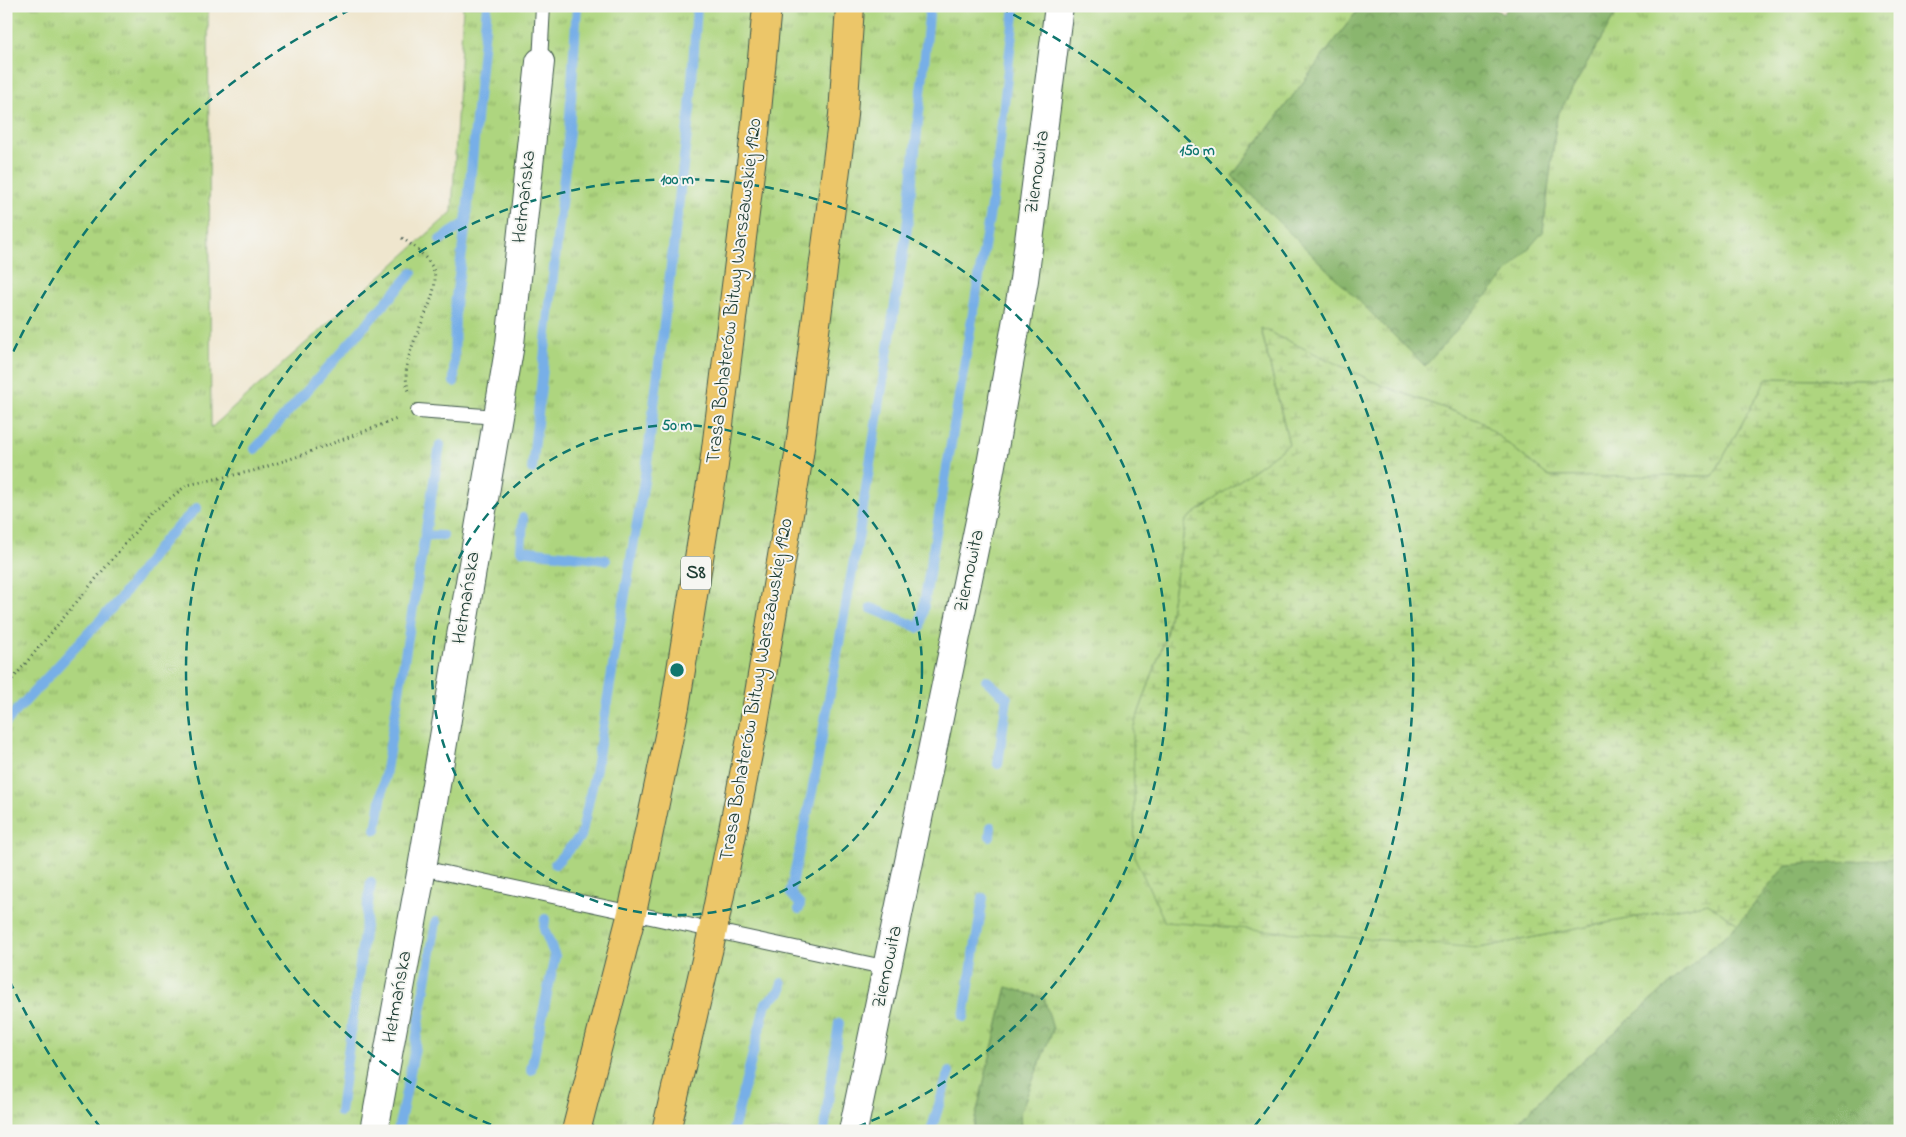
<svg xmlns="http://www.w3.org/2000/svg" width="1906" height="1137" font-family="'Indie Flower',sans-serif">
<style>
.grass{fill:url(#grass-tufts);stroke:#66895a}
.forest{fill:url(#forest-crowns);stroke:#547a51}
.wetland{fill:url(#wetland-marsh);stroke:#66895a}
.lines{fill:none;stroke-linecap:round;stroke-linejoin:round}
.stream{stroke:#77afe7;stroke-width:10}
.lane-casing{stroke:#3e564b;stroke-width:16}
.street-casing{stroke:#3e564b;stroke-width:30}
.highway-casing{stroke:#3e564b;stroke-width:30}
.path{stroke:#3e564b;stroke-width:3;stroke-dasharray:1 4;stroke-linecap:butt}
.lane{stroke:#fff;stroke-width:14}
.street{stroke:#fff;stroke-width:28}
.highway{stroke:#ecc669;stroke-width:28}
.ring{fill:none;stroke:#0f766e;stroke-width:2.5;stroke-dasharray:9 6}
.labels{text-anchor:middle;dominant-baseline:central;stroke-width:4;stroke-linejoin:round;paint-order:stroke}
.shield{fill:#f6f6f2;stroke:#60746d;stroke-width:1}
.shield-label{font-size:19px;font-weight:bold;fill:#1f3d34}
.street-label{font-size:20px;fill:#1f3d34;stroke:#f6f6f2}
.centre{fill:#0f766e;stroke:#f6f6f2;stroke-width:2.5}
.ring-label{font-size:15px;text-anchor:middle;font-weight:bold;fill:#0f766e;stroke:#f6f6f2;stroke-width:4;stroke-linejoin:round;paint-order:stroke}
</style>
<defs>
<pattern id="grass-tufts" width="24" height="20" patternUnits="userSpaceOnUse" patternTransform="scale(1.25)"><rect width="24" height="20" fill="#aed57f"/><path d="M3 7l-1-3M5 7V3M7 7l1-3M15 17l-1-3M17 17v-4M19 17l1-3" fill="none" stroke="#8dae69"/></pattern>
<pattern id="forest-crowns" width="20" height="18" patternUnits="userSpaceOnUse" patternTransform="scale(1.25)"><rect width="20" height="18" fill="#8ab66e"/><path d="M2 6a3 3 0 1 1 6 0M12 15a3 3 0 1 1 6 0" fill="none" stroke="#70955b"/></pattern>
<pattern id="wetland-marsh" width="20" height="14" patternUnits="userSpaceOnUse" patternTransform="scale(1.25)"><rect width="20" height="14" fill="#aed57f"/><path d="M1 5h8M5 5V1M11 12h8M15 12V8" fill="none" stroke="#8dae69"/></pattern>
</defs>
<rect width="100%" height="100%" fill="#f6f6f2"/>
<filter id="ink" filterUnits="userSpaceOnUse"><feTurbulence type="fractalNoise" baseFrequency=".02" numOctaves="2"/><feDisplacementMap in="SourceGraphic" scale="10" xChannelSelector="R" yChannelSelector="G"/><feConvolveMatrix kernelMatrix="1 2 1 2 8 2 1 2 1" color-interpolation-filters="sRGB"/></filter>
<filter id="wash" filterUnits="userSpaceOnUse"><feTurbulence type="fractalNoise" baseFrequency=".0096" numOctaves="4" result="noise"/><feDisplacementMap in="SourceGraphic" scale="20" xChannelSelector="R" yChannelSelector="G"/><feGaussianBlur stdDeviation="1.12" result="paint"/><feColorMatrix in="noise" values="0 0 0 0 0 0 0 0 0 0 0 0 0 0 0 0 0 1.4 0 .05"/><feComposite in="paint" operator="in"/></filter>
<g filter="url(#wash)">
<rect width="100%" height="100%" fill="#efe6ce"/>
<polygon class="grass" points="6,6 208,6 211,428 452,212 463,6 1361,6 1232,176 1543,232 1557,116 1620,6 1900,6 1900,381 1767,378 1713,476 1549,477 1480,421 1383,386 1261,329 1289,444 1186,520 1166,636 1133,729 1479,948 1708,903 1738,924 1556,1084 1510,1131 1021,1131 1020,1113 1053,1029 1007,987 972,1131 6,1131"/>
<g class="forest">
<polygon points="1361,6 1490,6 1503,14 1509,6 1620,6 1557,116 1543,232 1425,366 1232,176"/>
<polygon points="1900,858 1900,1131 1510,1131 1556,1084 1738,924 1786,865"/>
<polygon points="1007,987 1044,998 1053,1029 1020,1113 1021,1131 972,1131"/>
</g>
<polygon class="wetland" points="1261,328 1383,386 1480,421 1549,477 1713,476 1767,378 1900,381 1900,858 1786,865 1738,924 1708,903 1479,948 1165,922 1135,858 1133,729 1166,636 1186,520 1289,444"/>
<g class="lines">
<g class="stream">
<polyline points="440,240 466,223"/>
<polyline points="454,382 455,305 466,223 487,6"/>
<polyline points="440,445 425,535 443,536"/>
<polyline points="255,449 412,273"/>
<polyline points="532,469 569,131 577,6"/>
<polyline points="523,518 521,550 606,560"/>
<polyline points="871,608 920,628 996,176 1015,6"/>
<polyline points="986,680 1007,698 998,764"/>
<polyline points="6,722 119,600 166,538 197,508"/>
<polyline points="376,830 425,535"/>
<polyline points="990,836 991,827"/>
<polyline points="555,864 581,836 596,768 647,463 690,109 697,6"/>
<polyline points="799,909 800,904 790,893 812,792 859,533 907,228 930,6"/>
<polyline points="964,1017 983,898"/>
<polyline points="531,1070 555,956 544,929 545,919"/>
<polyline points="340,1112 371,882"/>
<polyline points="398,1131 414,1053 436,922"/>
<polyline points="733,1131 766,1003 781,991 782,983"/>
<polyline points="824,1131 839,1023"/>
<polyline points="931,1131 949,1072"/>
</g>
</g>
</g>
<g filter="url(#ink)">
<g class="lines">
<g class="lane-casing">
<g id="lane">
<polyline points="540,62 543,6"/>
<polyline points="418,411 497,417"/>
<polyline points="422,868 888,968"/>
</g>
</g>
<g class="street-casing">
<g id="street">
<polyline points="374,1131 422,868 510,344 540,62"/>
<polyline points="853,1131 987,487 1024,280 1059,6"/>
</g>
</g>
<g class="highway-casing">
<g id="highway">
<polyline points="576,1131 632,913 675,707 714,465 755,132 767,6"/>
<polyline points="666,1131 713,930 753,729 799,455 843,115 850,6"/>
</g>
</g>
<g class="path">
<path d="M402 238C413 246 423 253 431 265 450 294 393 352 409 391"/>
<polyline points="6,687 149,515 187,485 253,471 296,457 397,419"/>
</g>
<use href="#lane" class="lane"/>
<use href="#street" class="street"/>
<use href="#highway" class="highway"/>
</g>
</g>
<g class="ring">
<circle cx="677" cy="670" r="245"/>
<path d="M505 1130A491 491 0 1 1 849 1130"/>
<path d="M101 1128A736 736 0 0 1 7 975M7 365A736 736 0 0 1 354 8M1000 8A736 736 0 0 1 1253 1128"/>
</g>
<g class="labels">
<rect class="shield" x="681" y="556.5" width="30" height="33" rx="4"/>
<g class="shield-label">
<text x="696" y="573">S8</text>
</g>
<g class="street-label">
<text transform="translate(1038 172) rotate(-82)">Ziemowita</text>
<text transform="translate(525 197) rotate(-84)">Hetmańska</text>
<text transform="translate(735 291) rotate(-83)">Trasa Bohaterów Bitwy Warszawskiej 1920</text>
<text transform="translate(970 571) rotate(-78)">Ziemowita</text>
<text transform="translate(467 598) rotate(-81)">Hetmańska</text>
<text transform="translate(757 690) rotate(-80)">Trasa Bohaterów Bitwy Warszawskiej 1920</text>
<text transform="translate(888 967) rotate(-78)">Ziemowita</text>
<text transform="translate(398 997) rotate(-80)">Hetmańska</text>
</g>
</g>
<circle cx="677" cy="670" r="8" class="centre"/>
<g class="ring-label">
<text x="1197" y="155">150 m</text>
<text x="677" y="184">100 m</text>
<text x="677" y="430">50 m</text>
</g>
<rect width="1906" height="1137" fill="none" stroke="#f6f6f2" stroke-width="25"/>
</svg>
